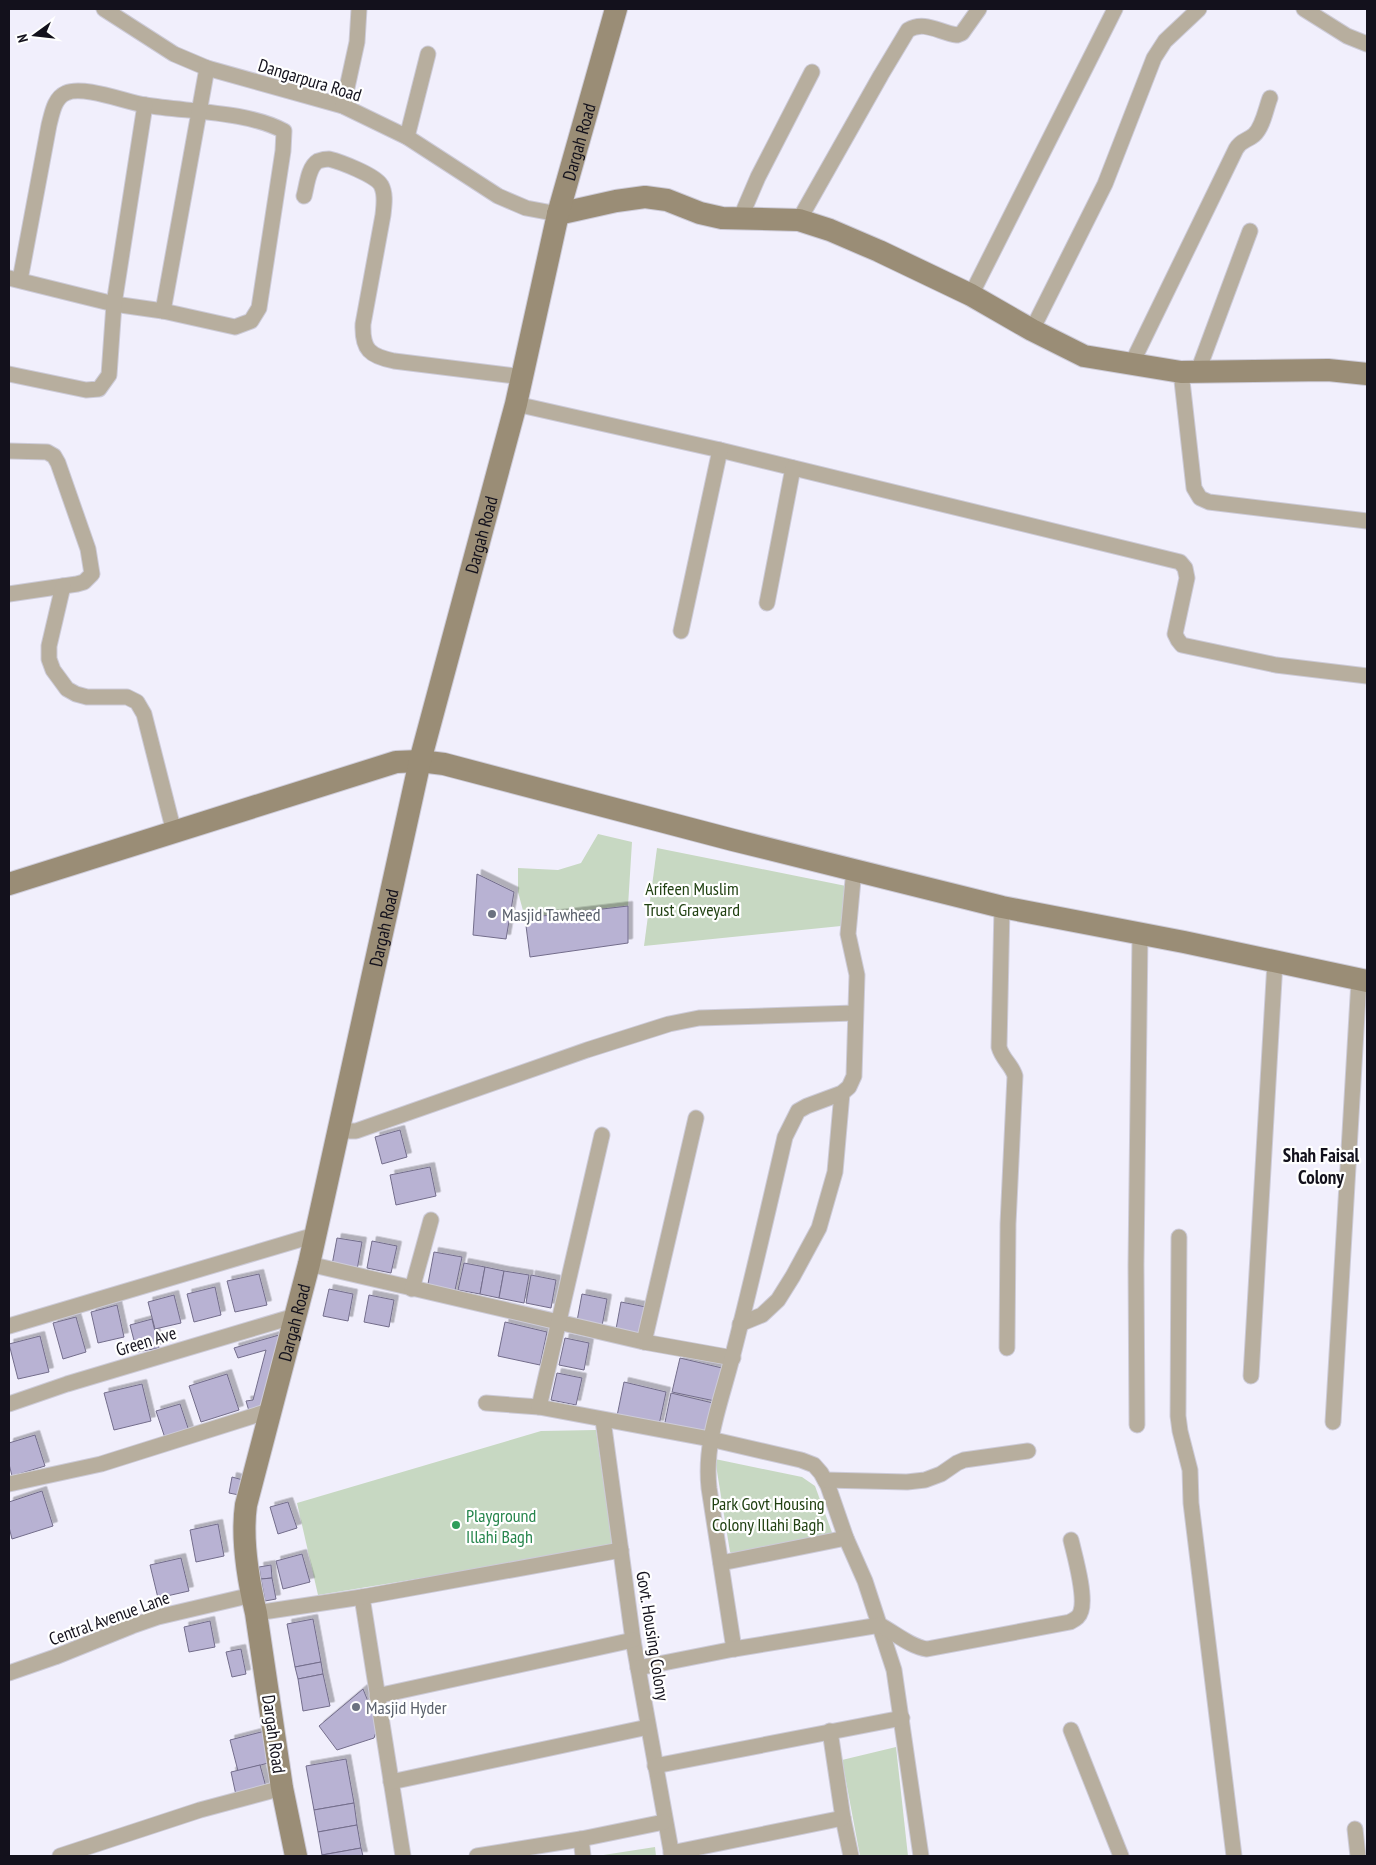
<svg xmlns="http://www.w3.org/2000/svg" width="1376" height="1865" font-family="'PT Sans Narrow',sans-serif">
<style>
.green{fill:#c7d8c2}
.building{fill:#b8b2d3;stroke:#736d8b;filter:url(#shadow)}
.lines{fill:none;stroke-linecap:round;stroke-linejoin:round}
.street-casing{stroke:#cdcbd8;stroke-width:17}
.secondary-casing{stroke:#cdcbd8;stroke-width:24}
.street{stroke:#b7ae9e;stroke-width:15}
.secondary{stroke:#9a8d76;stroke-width:22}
.worship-dot{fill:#6b7280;stroke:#fff;stroke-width:2}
.leisure-dot{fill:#2e9e5b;stroke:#fff;stroke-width:2}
.labels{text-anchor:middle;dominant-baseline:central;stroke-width:4.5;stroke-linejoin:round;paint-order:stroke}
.street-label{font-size:18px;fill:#13111c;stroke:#fff}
.park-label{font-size:18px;fill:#214112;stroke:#fff}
.worship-label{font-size:18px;fill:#5b616d;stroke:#fff;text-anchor:start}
.leisure-label{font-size:18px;fill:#27864d;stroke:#fff;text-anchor:start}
.neighbourhood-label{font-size:19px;font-weight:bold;fill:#13111c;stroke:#fff}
</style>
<defs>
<filter id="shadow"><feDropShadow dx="4.5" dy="-4.5" stdDeviation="0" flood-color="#0004"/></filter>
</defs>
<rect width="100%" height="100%" fill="#f1effc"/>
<g class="green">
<polygon points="598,834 632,842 628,906 525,918 518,892 518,868 558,870 581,863"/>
<polygon points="657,848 846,886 841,926 644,946"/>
<polygon points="596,1430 613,1547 318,1595 297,1503 541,1431"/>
<polygon points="715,1459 802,1477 815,1486 834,1538 746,1562 730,1552"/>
<polygon points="896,1747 908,1856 860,1856 842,1760"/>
<polygon points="655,1847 656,1856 597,1856"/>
</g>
<g class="building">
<polygon points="477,874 514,892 506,939 473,935"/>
<polygon points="628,906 628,943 530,957 525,918"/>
<polygon points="400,1130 407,1157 382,1164 375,1137"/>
<polygon points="430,1167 436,1196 396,1205 390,1175"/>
<polygon points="337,1238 362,1242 357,1270 332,1265"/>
<polygon points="372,1241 397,1246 391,1273 367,1268"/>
<polygon points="434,1252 462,1257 454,1295 427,1289"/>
<polygon points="464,1263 485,1267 480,1294 458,1290"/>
<polygon points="485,1267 504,1271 499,1298 480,1294"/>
<polygon points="504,1271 529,1275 524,1303 499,1298"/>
<polygon points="259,1274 267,1305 235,1312 227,1281"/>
<polygon points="531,1275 556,1280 551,1308 526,1303"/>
<polygon points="215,1287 221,1315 194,1322 187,1294"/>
<polygon points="329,1289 353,1294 348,1321 323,1316"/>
<polygon points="582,1294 607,1299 602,1326 577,1321"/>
<polygon points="174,1295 181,1323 155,1329 148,1302"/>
<polygon points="369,1295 394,1300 389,1327 364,1322"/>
<polygon points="621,1302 646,1307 641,1334 616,1329"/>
<polygon points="117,1305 124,1337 98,1343 91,1312"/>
<polygon points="76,1317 86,1352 63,1359 53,1323"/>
<polygon points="152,1319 159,1348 137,1352 130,1325"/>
<polygon points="505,1322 547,1332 540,1365 498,1356"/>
<polygon points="279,1335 283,1340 261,1408 249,1411 246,1401 253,1400 266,1350 238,1358 234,1348"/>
<polygon points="40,1336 49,1372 18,1379 9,1344"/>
<polygon points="565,1338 589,1343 584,1370 559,1365"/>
<polygon points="680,1358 722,1368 715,1401 672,1392"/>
<polygon points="557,1373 582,1378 576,1405 551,1400"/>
<polygon points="227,1374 239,1410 201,1422 189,1386"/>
<polygon points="624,1382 666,1392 659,1425 617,1416"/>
<polygon points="142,1384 151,1421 114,1430 104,1393"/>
<polygon points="671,1393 713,1403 706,1436 664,1427"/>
<polygon points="180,1404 189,1431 165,1438 156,1411"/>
<polygon points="35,1435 45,1466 12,1476 9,1464 9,1443"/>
<polygon points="232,1477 243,1480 239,1495 229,1493"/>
<polygon points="42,1491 53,1526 12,1539 9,1527 9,1502"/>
<polygon points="288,1502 297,1528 278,1534 270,1507"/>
<polygon points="218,1524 224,1556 196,1562 190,1530"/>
<polygon points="302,1554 310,1582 283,1589 276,1561"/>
<polygon points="181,1558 189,1591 158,1598 150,1565"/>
<polygon points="271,1565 272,1578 261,1579 259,1567"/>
<polygon points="272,1578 276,1599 265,1601 261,1579"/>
<polygon points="313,1619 321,1662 295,1667 287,1624"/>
<polygon points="210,1621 215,1647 189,1652 184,1627"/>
<polygon points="241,1649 246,1674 232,1677 226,1652"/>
<polygon points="321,1662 323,1674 298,1679 295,1667"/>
<polygon points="323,1674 330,1706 303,1711 298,1679"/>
<polygon points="363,1689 378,1726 374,1738 337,1750 319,1726"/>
<polygon points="265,1731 272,1762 238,1771 230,1740"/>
<polygon points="346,1759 354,1803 314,1810 306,1766"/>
<polygon points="260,1765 266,1787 236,1795 231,1772"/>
<polygon points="354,1803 357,1825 318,1832 314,1810"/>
<polygon points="357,1825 361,1848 322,1855 318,1832"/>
<polygon points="361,1848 363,1856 322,1856 322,1855"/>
</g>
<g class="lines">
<g class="street-casing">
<g id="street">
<polyline points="104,9 174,54 207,68 343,106 407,137 498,196 526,208 558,214"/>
<polyline points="1304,9 1347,36 1367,44"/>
<polyline points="343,106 357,42 359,9"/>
<polyline points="407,137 428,54"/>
<path d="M304 196C307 186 308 167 318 161 321 160 326 159 329 159 341 162 375 175 381 185 386 194 384 205 383 215L363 324C362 350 370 356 394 361L523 377"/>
<polyline points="740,219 758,177 812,72"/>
<path d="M799 220 881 75 908 30C925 20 940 33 957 35L962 33 979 9"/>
<path d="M9 278 114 304 163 311 235 327 251 321 259 308 283 151 284 131C247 111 187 112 145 105 126 102 83 85 66 93 54 98 52 114 49 125L20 280"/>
<polyline points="971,295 1115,9"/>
<polyline points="163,311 207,68"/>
<polyline points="1032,330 1105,184 1154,58 1165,41 1199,9"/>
<path d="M1131 365 1236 149C1241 140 1247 141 1254 135 1263 127 1266 108 1270 98"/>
<polyline points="1198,371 1250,231"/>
<polyline points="1181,372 1194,488 1200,498 1209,502 1367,521"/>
<polyline points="9,374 86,390 99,389 109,375 114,304 145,105"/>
<polyline points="516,404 720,450 1180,562 1185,568 1187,578 1175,634 1178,640 1182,645 1276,665 1367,676"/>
<polyline points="9,451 47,452 54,456 58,463 88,549 92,574 84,582 77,584 9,594"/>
<polyline points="63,586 49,646 49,659 53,670 67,689 76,694 87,697 127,697 137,702 144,714 174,832"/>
<polyline points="767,603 793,468"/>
<polyline points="681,631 720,450"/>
<path d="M1002 907 999 1047C1002 1059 1012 1065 1015 1076L1008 1224 1007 1348"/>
<polyline points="338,1131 356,1131 587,1050 669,1024 699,1018 854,1013"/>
<polyline points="1179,1237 1178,1416 1180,1431 1190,1470 1191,1503 1234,1856"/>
<polyline points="309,1264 644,1342 733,1358"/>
<polyline points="412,1289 431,1220"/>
<polyline points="740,1324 762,1315 778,1300 793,1276 819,1228 835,1172 842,1093"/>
<polyline points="9,1326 315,1235"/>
<polyline points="644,1342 696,1118"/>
<polyline points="1251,1376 1275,962"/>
<polyline points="486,1403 539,1407 710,1439 801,1460 814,1465 821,1473 828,1486 846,1538 865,1581 894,1670 921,1856"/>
<polyline points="9,1404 67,1384 295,1316"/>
<polyline points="539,1407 602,1135"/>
<polyline points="603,1420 633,1640 672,1856"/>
<polyline points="1333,1422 1359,980"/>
<polyline points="1137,1425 1136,1265 1140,935"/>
<polyline points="825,1480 907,1482 925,1480 941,1474 957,1463 964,1460 1028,1451"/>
<polyline points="9,1484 101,1464 272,1410"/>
<polyline points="721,1563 846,1538"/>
<polyline points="362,1597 403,1856"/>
<polyline points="256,1613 362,1597 621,1550"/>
<path d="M734 1649 709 1488C704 1442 721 1402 732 1358 751 1285 768 1211 785 1137L798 1111 807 1106 842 1093 849 1087 854 1076 857 975 848 934 854 869"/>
<path d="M638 1668 734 1649 880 1625C895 1633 911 1647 927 1649L1070 1622C1075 1619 1079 1618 1081 1611 1086 1595 1075 1557 1071 1540"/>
<polyline points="9,1673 55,1657 132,1626 158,1617 252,1595"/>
<polyline points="377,1696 633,1640"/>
<polyline points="1071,1730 1121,1856"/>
<polyline points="830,1731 843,1818 851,1856"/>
<polyline points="655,1766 902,1718"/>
<polyline points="391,1782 648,1727"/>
<polyline points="1355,1829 1358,1856"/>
<polyline points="581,1839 583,1856"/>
<polyline points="671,1853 843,1818"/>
<polyline points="60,1856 200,1810 282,1788"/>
<polyline points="477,1856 581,1839 664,1822"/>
</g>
</g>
<g class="secondary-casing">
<g id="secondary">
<polyline points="558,214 616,201 645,197 667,200 700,213 722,218 799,220 830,230 879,251 971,295 1032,330 1084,356 1181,372 1328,370 1367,374"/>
<polyline points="9,884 396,762 420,761 444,764 733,840 1002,907 1184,942 1367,981"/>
<path id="s1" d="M296 1856 282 1788 256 1613C248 1579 241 1540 246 1505L309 1264 420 761 516 404 558 214 616 9"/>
</g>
</g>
<use href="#street" class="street"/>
<use href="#secondary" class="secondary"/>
</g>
<g class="worship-dot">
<circle cx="492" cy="914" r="5"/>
<circle cx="356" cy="1707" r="5"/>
</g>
<circle class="leisure-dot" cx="456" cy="1525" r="5"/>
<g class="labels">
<g class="street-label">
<text transform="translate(310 80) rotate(17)">Dangarpura Road</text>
<text stroke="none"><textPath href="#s1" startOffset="1759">Dargah Road</textPath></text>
<text stroke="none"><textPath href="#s1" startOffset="1354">Dargah Road</textPath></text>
<text stroke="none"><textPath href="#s1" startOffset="949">Dargah Road</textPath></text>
<text stroke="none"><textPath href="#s1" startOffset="544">Dargah Road</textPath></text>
<text transform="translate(146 1341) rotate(-17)">Green Ave</text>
<text transform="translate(109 1618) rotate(-20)">Central Avenue Lane</text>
<text transform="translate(653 1636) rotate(81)">Govt. Housing Colony</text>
<text transform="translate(274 1734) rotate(82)">Dargah Road</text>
</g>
<g class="park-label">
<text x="692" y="888">Arifeen Muslim<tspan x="692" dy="21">Trust Graveyard</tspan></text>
<text x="768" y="1503">Park Govt Housing<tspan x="768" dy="21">Colony Illahi Bagh</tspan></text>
</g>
<g class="worship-label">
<text x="502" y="914">Masjid Tawheed</text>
<text x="366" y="1707">Masjid Hyder</text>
</g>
<g class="leisure-label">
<text x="466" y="1515">Playground<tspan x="466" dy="21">Illahi Bagh</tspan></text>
</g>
<g class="neighbourhood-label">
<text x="1321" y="1155">Shah Faisal<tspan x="1321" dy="22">Colony</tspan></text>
</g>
</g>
<rect width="1376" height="1865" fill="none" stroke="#13111c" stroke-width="20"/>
<g transform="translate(35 35) rotate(255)" stroke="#ffffff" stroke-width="4" paint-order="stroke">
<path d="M0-4L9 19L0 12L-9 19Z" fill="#13111c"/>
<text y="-8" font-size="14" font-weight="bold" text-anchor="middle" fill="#13111c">N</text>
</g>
</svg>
